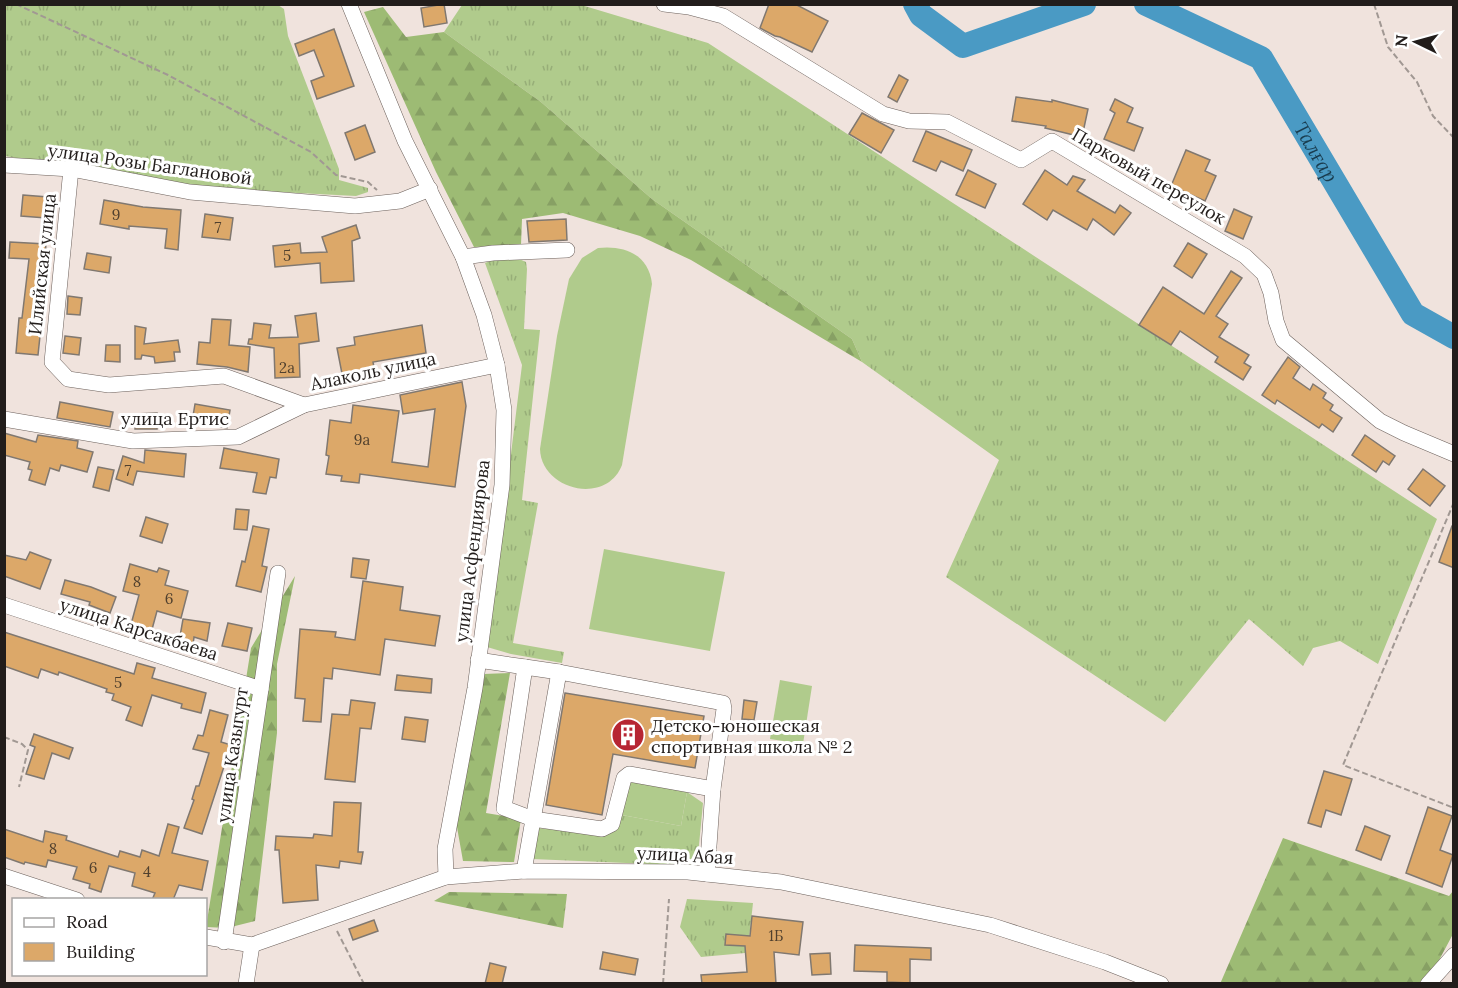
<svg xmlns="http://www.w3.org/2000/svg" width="1458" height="988" font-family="Lora,serif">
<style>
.grass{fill:url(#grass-tufts)}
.forest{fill:url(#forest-firs)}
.garden{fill:#b0cb8c}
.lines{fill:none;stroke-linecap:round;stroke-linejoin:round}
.river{stroke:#4a9ac4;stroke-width:24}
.building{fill:#dca869;stroke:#807870;stroke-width:1.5}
.minor-casing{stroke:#6c615c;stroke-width:16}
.path{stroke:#a19893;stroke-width:2;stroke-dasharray:6 3;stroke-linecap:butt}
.minor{stroke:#fff;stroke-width:15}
.labels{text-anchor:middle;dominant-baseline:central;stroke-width:6;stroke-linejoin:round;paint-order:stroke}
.number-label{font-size:15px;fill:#50402e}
.street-label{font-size:18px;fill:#221d1b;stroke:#fff}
.poi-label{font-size:18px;fill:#221d1b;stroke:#fff;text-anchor:start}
.water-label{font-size:20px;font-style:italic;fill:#193c4f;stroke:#fff}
</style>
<defs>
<pattern id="grass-tufts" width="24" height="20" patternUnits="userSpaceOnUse" patternTransform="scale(1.5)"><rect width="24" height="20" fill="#b0cb8c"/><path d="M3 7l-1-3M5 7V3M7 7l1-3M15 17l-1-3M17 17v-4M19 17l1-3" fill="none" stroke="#97ae78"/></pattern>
<pattern id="forest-firs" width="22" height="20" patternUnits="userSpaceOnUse" patternTransform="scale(1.5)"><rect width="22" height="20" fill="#9dbb74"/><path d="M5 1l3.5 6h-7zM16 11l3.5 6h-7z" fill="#87a064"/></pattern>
</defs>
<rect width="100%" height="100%" fill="#f0e3dd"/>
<g class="grass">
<polygon points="578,4 708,43 1437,519 1378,664 1340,641 1313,648 1303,666 1249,619 1165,722 946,577 999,460 862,362 852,339 652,199 541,102 444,32 462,5"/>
<polygon points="4,5 278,5 284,9 288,36 339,169 339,180 368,188 368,192 356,196 177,187 5,156"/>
<polygon points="498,258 519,259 526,262 527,269 524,329 540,330 522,500 538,503 513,643 564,652 562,663 511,654 487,647 522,365 485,263"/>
<polygon points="687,792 703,803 697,866 532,859 537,828 602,834 622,815 681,826"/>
<polygon points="687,899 753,903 748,948 745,953 701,957 680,927"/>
</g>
<g class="forest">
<polygon points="383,7 406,37 444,32 541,102 652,199 852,339 862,362 691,260 640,236 563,213 522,219 521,245 474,247 436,172 364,12"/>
<polygon points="295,576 277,664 277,733 255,921 227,928 206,927 251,648"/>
<polygon points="510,673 486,813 521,819 514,862 463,861 455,816 483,674"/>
<polygon points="1283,838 1449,896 1453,891 1453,934 1437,964 1419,983 1220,984"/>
<polygon points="449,892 567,894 563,928 434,901"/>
</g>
<g class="garden">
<path d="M598 248C625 245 649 255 652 284L622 465C606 506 541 490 540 449L557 336 569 279 582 258Z"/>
<polygon points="604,549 725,572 710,651 589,629"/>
<polygon points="780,680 812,686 803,744 770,739"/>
<polygon points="628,781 687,792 681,826 622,815"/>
</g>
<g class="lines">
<g class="river">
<polyline points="915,4 921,15 963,46 1084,4"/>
<path id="s1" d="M1146 4 1261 58 1413 314 1454 337"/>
</g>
</g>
<g class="building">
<polygon points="444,4 447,23 424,27 421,8"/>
<polygon points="769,4 795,4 828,21 812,52 780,37 775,36 760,28"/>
<polygon points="334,29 354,86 317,99 311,81 324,76 314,50 299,56 295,44"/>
<polygon points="899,75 908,80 897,102 888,97"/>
<polygon points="1016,97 1052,102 1052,100 1088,109 1082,137 1045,128 1046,126 1012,121"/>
<polygon points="1115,99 1133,108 1127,122 1143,128 1134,151 1104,139 1115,113 1110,110"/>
<polygon points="862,113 894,130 881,153 849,134"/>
<polygon points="365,125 375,152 355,160 345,133"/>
<polygon points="926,131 972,150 963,171 941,161 936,171 913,161"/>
<polygon points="1186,150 1210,160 1205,171 1216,176 1205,201 1171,186"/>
<polygon points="968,170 996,184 985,208 956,195"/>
<polygon points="1045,170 1067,185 1073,176 1085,180 1077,191 1115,213 1120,205 1131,213 1114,235 1093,219 1087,230 1053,210 1047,220 1023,204"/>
<polygon points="23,195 48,197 46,218 21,216"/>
<polygon points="104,200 143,207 181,210 178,250 165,248 167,229 129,226 129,229 100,224"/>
<polygon points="1234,209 1252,217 1243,239 1225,231"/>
<polygon points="205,214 233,218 230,240 202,237"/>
<polygon points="566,219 567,240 529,242 527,221"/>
<polygon points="356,225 360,238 352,241 354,281 321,283 320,263 275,267 273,246 300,243 301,253 327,252 322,237"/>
<polygon points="10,242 46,244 44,269 49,269 48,280 46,279 38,355 16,353 19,318 22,318 29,259 9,258"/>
<polygon points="1188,243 1207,254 1192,278 1174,266"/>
<polygon points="87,253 111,257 109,273 84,269"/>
<polygon points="1231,271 1242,278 1216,316 1228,324 1219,337 1249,355 1244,363 1251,367 1243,380 1215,362 1218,357 1180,331 1171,345 1139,325 1163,287 1204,314"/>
<polygon points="68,296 82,298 80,315 67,314"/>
<polygon points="316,313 319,341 299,344 300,377 275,378 274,348 248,344 249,339 252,339 254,323 271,325 269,338 298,337 295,316"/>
<polygon points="212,319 231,320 229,345 250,347 248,372 227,367 197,364 199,342 210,343"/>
<polygon points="422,325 426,353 373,362 376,378 344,384 337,348 355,345 354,337"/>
<polygon points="135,326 146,328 144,344 178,340 180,352 174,352 175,361 155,363 154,357 142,355 141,359 135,359"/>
<polygon points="65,336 81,338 79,355 63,353"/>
<polygon points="106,345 120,345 120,362 105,361"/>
<polygon points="1288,357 1300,367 1293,378 1310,390 1313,384 1326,393 1323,398 1333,405 1330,410 1342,418 1333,432 1322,424 1319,428 1277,400 1275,404 1262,395"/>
<polygon points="462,382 466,406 455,487 360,474 359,483 341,481 342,476 326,474 329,456 326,455 330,420 351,423 353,405 399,411 392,462 428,467 435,409 403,414 400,395"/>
<polygon points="60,402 113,412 110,427 57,418"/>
<polygon points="195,404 230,410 227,428 192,422"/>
<polygon points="157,413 157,429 135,429 135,414"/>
<polygon points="4,433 36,442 38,435 78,441 77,448 93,452 87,472 61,465 59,471 50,468 45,485 29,480 32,470 28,469 30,462 4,455"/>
<polygon points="1365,435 1395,456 1389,465 1383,461 1376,472 1352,455"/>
<polygon points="224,448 279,459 276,478 270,477 266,494 253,492 257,473 220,468"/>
<polygon points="145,450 186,454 184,477 137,471 133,485 116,479 123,456 144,463"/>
<polygon points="98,467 114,470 109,491 93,487"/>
<polygon points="1423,469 1445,486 1430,506 1408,489"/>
<polygon points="236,509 249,510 247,530 234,529"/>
<polygon points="146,517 168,524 162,543 140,536"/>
<polygon points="253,526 269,529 262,566 267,567 261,592 236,586 242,561 245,562"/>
<polygon points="1452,526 1454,526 1454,568 1439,562"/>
<polygon points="30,552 51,560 40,589 4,576 4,555 26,560"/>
<polygon points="353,558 369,560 366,579 351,577"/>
<polygon points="130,564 157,572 159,568 169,571 165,585 188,591 181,618 157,611 151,633 130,628 139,595 123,591"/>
<polygon points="65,580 91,587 116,597 110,613 89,605 90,602 61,594"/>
<polygon points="363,581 403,587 400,610 440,616 435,646 385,639 380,675 333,668 332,679 324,678 321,722 303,721 305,699 295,698 300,629 336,632 335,637 355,640"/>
<polygon points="183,619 210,623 207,641 194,637 193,645 179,642"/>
<polygon points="228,623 252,628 247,651 222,646"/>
<polygon points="4,632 134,674 137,663 155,668 152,678 206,693 201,713 181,708 182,704 152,695 142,726 126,720 131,707 112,700 114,694 106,692 107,689 59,672 58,675 41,669 38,678 4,666"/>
<polygon points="397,675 432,679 431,693 395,690"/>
<polygon points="565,693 704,716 695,768 613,754 602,815 546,805"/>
<polygon points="351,700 375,703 371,729 360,728 355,782 325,779 332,714 349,715"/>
<polygon points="744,700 757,702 754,720 742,719"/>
<polygon points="210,710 228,715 221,742 231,745 202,834 184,828 194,800 192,799 196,786 199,786 209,753 193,749 198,735 203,736"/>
<polygon points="405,717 428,720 425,742 402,739"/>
<polygon points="34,734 73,748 69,759 52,753 44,779 26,774 35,747 30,745"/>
<polygon points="1324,771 1352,779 1341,815 1326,810 1321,827 1308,823"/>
<polygon points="334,802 361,803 358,852 363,852 361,864 340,861 339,868 316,865 318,900 283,903 279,850 275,850 276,836 313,838 314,834 332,836"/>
<polygon points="1428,807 1452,816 1440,850 1453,855 1442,887 1406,873"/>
<polygon points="168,824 179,827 172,853 208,861 202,890 179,885 173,900 152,900 155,893 132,886 135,873 109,866 101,892 89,888 90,884 73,879 77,867 48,860 46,867 25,862 24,864 4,857 4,829 43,842 45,831 67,836 66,840 118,857 120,851 140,857 142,850 159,856"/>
<polygon points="1365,826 1390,836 1381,860 1356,850"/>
<polygon points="752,916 803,922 799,955 774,952 776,984 702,984 701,975 747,972 745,946 725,945 726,934 750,936"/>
<polygon points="374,920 378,931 353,940 349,929"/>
<polygon points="855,945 931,948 931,960 910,959 910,983 887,982 887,972 854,971"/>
<polygon points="603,952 638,959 635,975 600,969"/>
<polygon points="830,953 831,974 812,975 810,954"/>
<polygon points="490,963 506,967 502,984 485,984"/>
</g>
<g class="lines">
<g class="minor-casing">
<g id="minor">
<polyline points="349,4 405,141 463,257 484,315 497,365 504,410 502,485 475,688 445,849 446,877"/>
<polyline points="664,4 689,7 723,16 883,114 909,121 947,122 1021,160 1052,141 1245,256 1264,274 1271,293 1276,321 1283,340 1380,421 1404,433 1454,454"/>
<polyline points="4,165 71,169 190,192 355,206 400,201 430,189"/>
<polyline points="71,169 52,362 68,379 109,385 224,376 304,405 497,365"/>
<polyline points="463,257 493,253 567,250"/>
<polyline points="4,419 133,441 238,437 304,405"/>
<polyline points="4,605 261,689"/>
<polyline points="478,660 525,667"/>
<polyline points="559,672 525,667 504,808 533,819 602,829 612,824 624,778 629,774 713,789"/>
<polyline points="524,871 559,672 723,703 724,709 713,789 707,874"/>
<polyline points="4,876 77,900"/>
<polyline points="206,937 252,945 446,877 524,871 688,872 781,882 990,925 1105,962 1161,984"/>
<polyline points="224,942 278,573"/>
<polyline points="246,984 252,945"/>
<polyline points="1428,984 1454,955"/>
</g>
</g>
<g class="path">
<polyline points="16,4 168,75 311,152 336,175 368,182 377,190"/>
<polyline points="1374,4 1388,47 1417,82 1433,116 1454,138"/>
<polyline points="1454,502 1343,765 1454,808"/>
<polyline points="4,737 22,744 28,750 19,787"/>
<polyline points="337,931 364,984"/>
<polyline points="663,984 669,899"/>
</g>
<use href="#minor" class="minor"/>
</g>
<defs>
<g id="building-disc" transform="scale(1.725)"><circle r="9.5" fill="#b72633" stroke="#fff"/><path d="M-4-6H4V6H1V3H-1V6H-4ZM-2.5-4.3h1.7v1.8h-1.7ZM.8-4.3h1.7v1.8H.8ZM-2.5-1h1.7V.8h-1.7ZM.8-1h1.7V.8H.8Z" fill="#fff"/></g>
</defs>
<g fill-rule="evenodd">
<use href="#building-disc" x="628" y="735"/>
</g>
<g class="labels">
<g class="number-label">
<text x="116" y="214">9</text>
<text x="218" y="227">7</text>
<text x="287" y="255">5</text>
<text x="287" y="367">2а</text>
<text x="362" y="439">9а</text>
<text x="128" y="470">7</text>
<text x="137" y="581">8</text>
<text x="169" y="598">6</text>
<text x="118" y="682">5</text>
<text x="53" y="848">8</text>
<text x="93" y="867">6</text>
<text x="147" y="871">4</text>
<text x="776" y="935">1Б</text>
</g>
<g class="street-label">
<text transform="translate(150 164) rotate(8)">улица Розы Баглановой</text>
<text transform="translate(1149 176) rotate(30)">Парковый переулок</text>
<text transform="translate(42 264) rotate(-84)">Илийская улица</text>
<text transform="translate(373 371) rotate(-12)">Алаколь улица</text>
<text x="175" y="418">улица Ертис</text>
<text transform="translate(472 551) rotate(-83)">улица Асфендиярова</text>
<text transform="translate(139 629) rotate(18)">улица Карсакбаева</text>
<text transform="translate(232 755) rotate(-82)">улица Казыгурт</text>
<text transform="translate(685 855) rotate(3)">улица Абая</text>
</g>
<g class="poi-label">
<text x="651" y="725">Детско-юношеская<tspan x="651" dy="21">спортивная школа № 2</tspan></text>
</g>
<g class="water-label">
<text stroke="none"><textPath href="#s1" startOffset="236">Талғар</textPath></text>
</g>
</g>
<rect width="1458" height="988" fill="none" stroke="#221d1b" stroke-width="12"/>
<rect x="12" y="898" width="195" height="78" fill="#ffffff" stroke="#a7a5a4" stroke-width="1.5"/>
<rect x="24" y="918" width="30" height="9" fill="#ffffff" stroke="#a7a5a4" stroke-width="1.5"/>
<text x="66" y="928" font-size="18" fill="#221d1b">Road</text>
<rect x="24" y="943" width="30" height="18" fill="#dca869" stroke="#a7a5a4" stroke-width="1.5"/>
<text x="66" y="958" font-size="18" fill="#221d1b">Building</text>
<g transform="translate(1416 42) rotate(275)" stroke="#ffffff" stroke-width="4.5" paint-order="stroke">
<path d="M0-4.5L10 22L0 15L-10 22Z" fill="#221d1b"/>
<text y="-9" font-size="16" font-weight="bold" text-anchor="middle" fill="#221d1b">N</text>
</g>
</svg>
